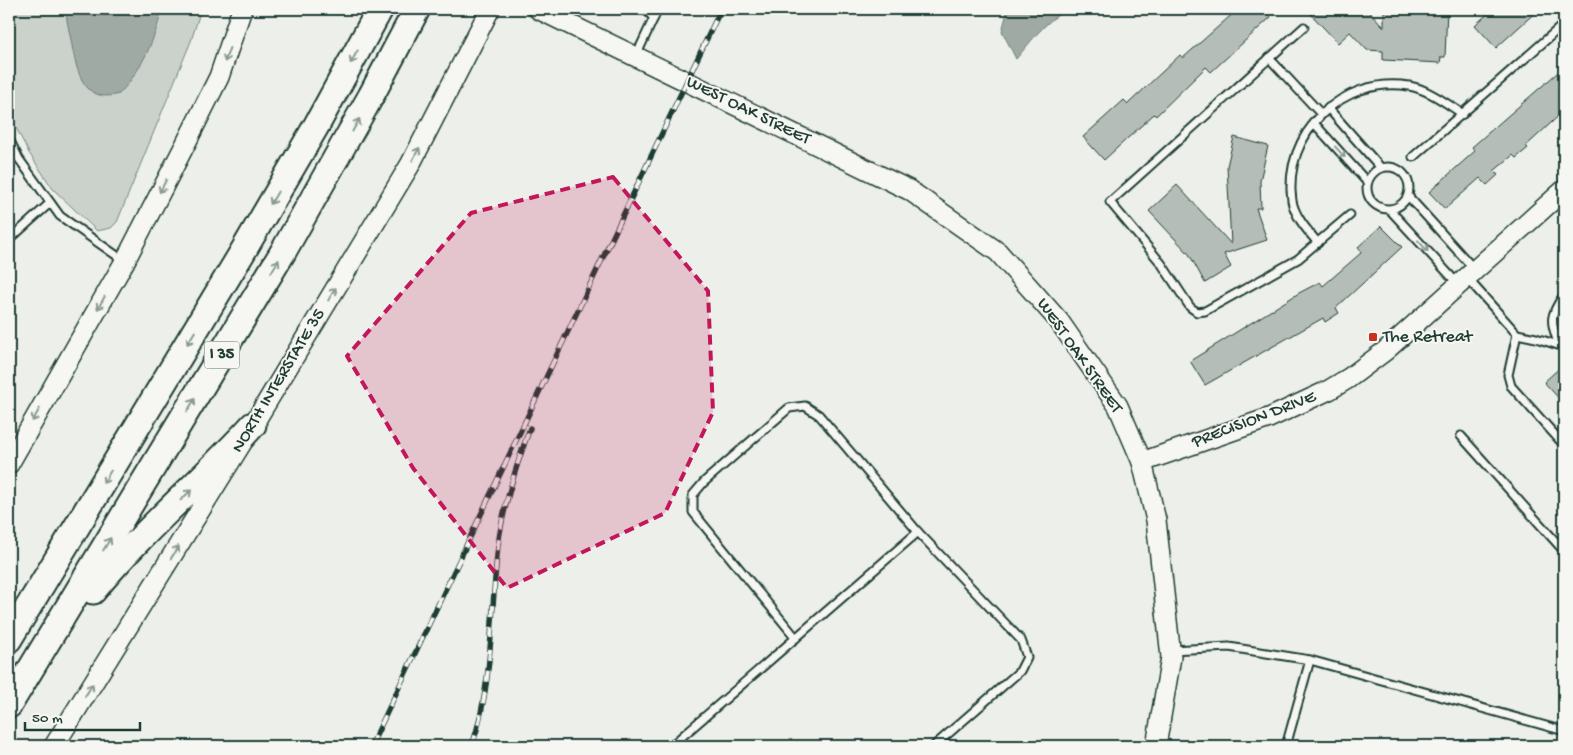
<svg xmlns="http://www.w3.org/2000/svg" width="1573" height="755" font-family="'Gochi Hand',sans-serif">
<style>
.green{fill:#cbd2cc;stroke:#758880}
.water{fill:#9faaa4;stroke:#6c7e77}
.building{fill:#b4bdb8;stroke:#1f3d34}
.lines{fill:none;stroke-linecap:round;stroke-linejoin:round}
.lane-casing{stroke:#1f3d34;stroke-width:11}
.secondary-casing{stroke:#1f3d34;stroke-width:22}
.highway-casing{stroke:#1f3d34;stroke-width:29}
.lane{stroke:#f6f6f2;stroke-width:7}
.secondary{stroke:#f6f6f2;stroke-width:19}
.highway{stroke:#f6f6f2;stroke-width:25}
.rail-casing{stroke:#1f3d34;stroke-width:5.5}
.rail{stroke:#f6f6f2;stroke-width:4;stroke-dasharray:11;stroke-linecap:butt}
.oneway{stroke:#8a9a93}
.marked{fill:#c2185b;fill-opacity:0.2;stroke:#c2185b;stroke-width:4;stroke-dasharray:10 6;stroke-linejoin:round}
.poi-dot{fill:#c8321e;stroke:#f6f6f2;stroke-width:2}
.labels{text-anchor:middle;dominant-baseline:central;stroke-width:4;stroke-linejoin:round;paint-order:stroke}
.shield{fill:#f6f6f2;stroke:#60746d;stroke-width:1}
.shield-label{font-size:16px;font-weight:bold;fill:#1f3d34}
.street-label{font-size:18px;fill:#1f3d34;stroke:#f6f6f2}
.poi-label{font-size:18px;fill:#1f3d34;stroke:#f6f6f2;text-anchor:start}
</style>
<rect width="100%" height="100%" fill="#edefea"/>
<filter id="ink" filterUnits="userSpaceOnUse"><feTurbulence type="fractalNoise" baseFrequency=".02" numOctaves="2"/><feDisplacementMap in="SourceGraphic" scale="10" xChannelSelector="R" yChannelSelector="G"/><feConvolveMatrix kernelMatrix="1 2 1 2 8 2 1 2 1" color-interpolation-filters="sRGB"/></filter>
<g filter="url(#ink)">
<polygon class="green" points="9,9 201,9 191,41 117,222 111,228 97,231 53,189 29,153 9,114 9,87 13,86 9,70"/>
<g class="water">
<path d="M66 9H162C155 39 141 72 119 94 82 105 76 68 71 40 69 30 66 19 66 9Z"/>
<path d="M1008 9H1074C1052 11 1030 43 1016 59L1002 31Z"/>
</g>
<g class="building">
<polygon points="1238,9 1263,9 1271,17 1211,72 1206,67 1156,116 1154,114 1104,160 1083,137 1124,100 1128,104 1180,55 1183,58"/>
<polygon points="1306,9 1367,9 1384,27 1384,9 1447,9 1445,57 1441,57 1440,63 1383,60 1383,51 1367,50 1350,32 1338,43"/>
<polygon points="1493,9 1539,9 1496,48 1475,25"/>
<polygon points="1564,67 1564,111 1526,146 1528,148 1516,158 1513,155 1494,171 1498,175 1487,185 1480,178 1445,209 1429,192 1475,151 1472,147"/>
<polygon points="1234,137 1268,146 1260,181 1261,208 1256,208 1267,240 1224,254 1231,267 1205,283 1189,254 1149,211 1177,185 1231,244 1227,166"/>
<polygon points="1381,226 1402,247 1336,308 1339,313 1325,322 1323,318 1205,385 1190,361 1299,293 1320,282 1323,286 1362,252 1358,247"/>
<polygon points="1564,364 1564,404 1544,382"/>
</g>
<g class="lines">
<g class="lane-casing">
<g id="lane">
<polyline points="645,9 654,18"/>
<polyline points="1304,27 1110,202 1161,263 1190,307 1197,312 1205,311 1298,259 1350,215"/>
<polyline points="636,56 658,9"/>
<polyline points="1269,58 1321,114"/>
<polyline points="1328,108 1381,168"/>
<polyline points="1313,122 1367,182"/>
<polyline points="9,139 19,159 60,216 123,260"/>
<polyline points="1413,157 1564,24"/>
<circle cx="1388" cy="188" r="21"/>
<polyline points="1408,196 1475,270"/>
<polyline points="1390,210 1457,283"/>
<polyline points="9,240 50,203"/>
<path d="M1318 243C1308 231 1295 217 1292 201 1282 134 1343 75 1409 86 1428 89 1447 104 1463 114"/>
<polyline points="1467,278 1517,334 1536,338 1564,347"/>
<polyline points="1517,334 1508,375 1511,386 1564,445"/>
<path d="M1559 345C1550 322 1549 316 1564 295"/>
<polyline points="1461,436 1564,551"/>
<polyline points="796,638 693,512 693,495 704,482 789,408 805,406 819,415 918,532 1021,640 1027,657 1020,671 934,746"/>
<polyline points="1171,650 1229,647 1310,660 1564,731"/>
<polyline points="671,746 918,532"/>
<polyline points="1286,746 1310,660"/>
</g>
</g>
<g class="secondary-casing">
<g id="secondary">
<polyline points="538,9 909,190 998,252 1059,321 1118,406 1142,462 1156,520 1171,657 1156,746"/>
<polyline points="1142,462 1269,418 1329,390 1349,378 1385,351 1564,190"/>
<polyline points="9,464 125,261 186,143 219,77 242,9"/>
<polyline points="54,746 253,425 410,165 490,9"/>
</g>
</g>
<g class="highway-casing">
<g id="highway">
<path d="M93 591C142 531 201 482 253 425"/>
<polyline points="9,639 242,253 315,128 380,9"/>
<polyline points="9,705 283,252 371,96 417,9"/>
</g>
</g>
<use href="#lane" class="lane"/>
<use href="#secondary" class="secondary"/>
<use href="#highway" class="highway"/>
<g class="rail-casing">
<g id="rail">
<polyline points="371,746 721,9"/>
<path d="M472 746C494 680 490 614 498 546 503 506 516 466 530 428"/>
</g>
</g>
<use href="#rail" class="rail"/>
</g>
<defs><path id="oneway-shaft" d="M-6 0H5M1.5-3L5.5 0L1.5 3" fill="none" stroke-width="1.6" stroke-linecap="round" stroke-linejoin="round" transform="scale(1.25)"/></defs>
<g class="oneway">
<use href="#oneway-shaft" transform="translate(227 55) rotate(109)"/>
<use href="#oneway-shaft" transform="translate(354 57) rotate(119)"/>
<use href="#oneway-shaft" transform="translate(356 125) rotate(-61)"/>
<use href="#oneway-shaft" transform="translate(1340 152) rotate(48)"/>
<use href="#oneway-shaft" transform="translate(416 154) rotate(-61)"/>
<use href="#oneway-shaft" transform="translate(163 186) rotate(117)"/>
<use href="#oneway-shaft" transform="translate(274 198) rotate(120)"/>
<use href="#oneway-shaft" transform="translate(1423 246) rotate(48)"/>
<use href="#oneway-shaft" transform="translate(275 266) rotate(-59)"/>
<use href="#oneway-shaft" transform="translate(332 294) rotate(-59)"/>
<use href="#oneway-shaft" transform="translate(101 303) rotate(120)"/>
<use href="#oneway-shaft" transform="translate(191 338) rotate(121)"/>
<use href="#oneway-shaft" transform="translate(191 405) rotate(-59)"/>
<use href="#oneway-shaft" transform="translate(36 415) rotate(120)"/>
<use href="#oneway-shaft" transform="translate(107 477) rotate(121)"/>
<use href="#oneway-shaft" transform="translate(186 495) rotate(-44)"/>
<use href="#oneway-shaft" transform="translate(107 544) rotate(-59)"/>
<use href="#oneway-shaft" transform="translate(175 552) rotate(-58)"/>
<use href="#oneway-shaft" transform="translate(89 690) rotate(-58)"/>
</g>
</g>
<path class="marked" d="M613 177 708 291 713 412 665 513 507 588 413 468 347 356 471 213Z"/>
<rect class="poi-dot" x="1368" y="332" width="10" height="10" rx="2.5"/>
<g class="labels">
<rect class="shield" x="204.5" y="341.5" width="35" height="27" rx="4"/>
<g class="shield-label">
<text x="222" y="355">I 35</text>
</g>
<g class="street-label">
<text transform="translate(748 111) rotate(26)">WEST OAK STREET</text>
<text transform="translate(1079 356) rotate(55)">WEST OAK STREET</text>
<text transform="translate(279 381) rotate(-59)">NORTH INTERSTATE 35</text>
<text transform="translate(1254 420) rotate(-21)">PRECISION DRIVE</text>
</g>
<g class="poi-label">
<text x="1383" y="337">The Retreat</text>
</g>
</g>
<rect width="1573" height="755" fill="none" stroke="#f6f6f2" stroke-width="30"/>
<rect x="15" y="15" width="1543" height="725" fill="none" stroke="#1f3d34" stroke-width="2" filter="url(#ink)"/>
<path d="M25 722v8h115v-8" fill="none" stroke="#1f3d34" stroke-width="2.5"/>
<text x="32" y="722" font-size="15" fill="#1f3d34" stroke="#f6f6f2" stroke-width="4" paint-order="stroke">50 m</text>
</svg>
